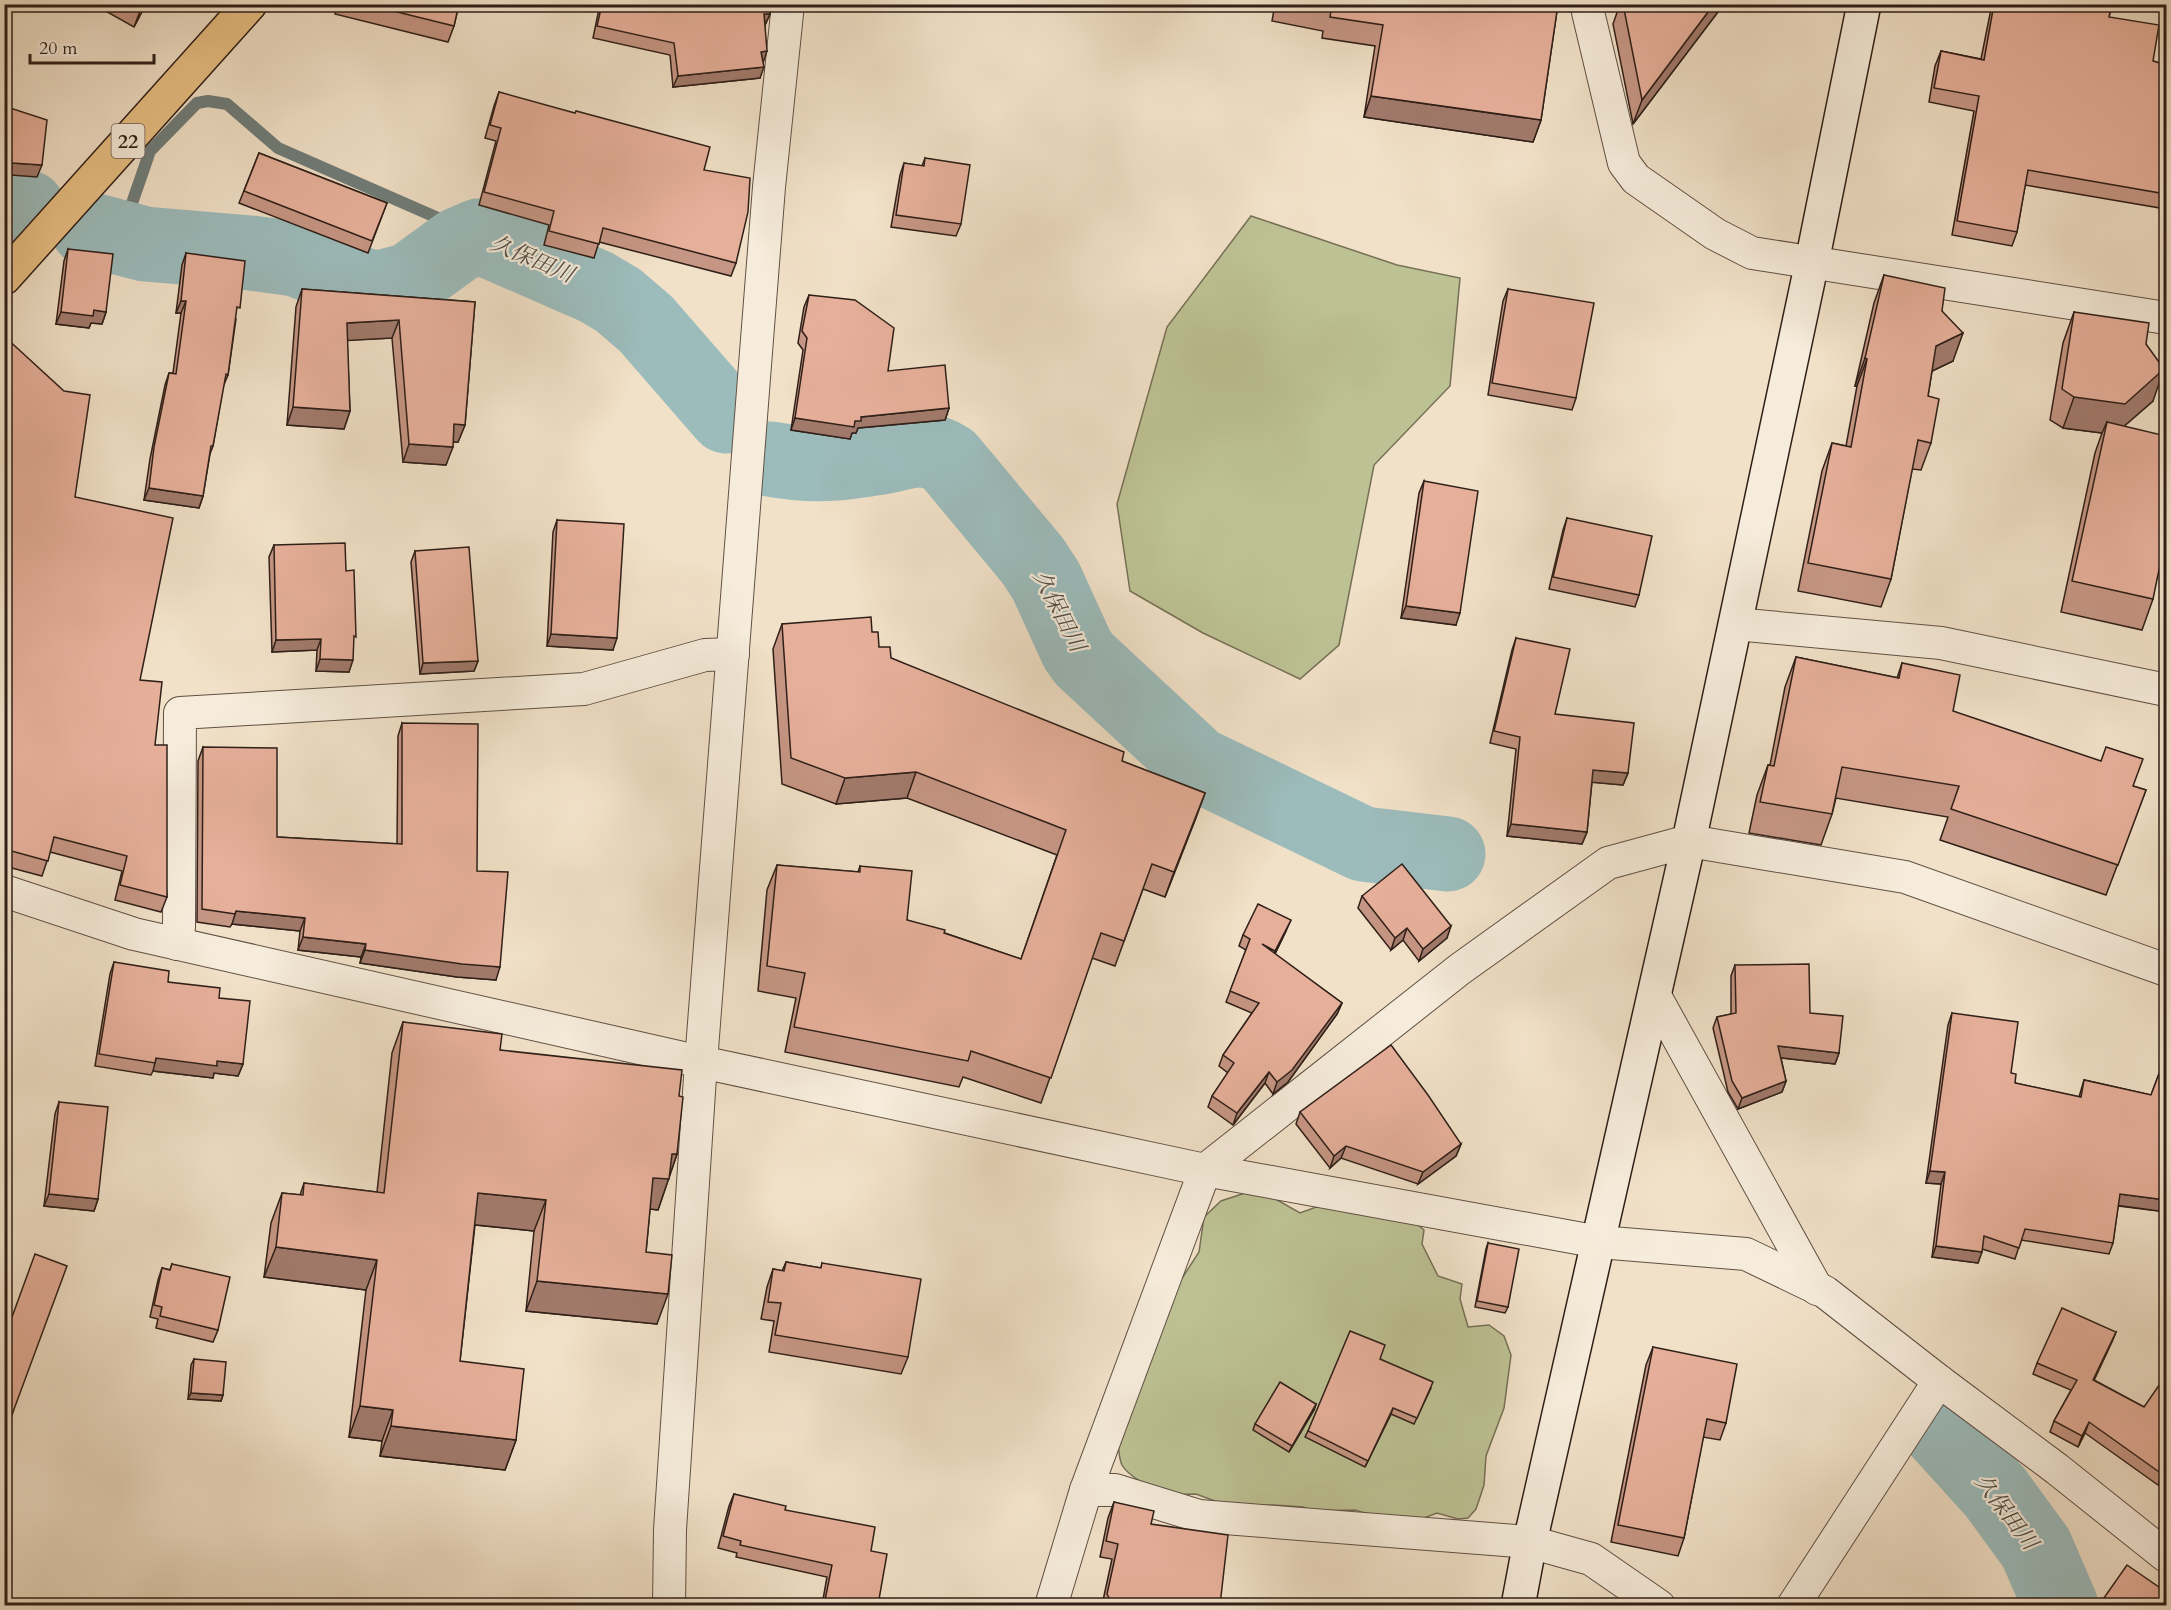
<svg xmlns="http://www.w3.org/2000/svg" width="2171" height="1610" font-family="Cardo,'Noto Serif JP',serif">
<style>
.green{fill:#bdc294;stroke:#767056;stroke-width:1.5}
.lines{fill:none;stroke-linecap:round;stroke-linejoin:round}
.stream{stroke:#707d7a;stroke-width:12}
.river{stroke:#9cbcbc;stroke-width:75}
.street-casing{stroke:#605044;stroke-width:34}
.secondary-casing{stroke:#2f1f18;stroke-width:36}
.primary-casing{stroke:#2f1f18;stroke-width:36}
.street{stroke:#f6ecdb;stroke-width:32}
.secondary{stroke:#f6ecdb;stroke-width:33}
.primary{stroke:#e8c084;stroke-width:33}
.wall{fill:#c69684;stroke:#2f1f18;stroke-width:1.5}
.shaded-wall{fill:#a17a6c;stroke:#2f1f18;stroke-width:1.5}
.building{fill:#e6af9a;stroke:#2f1f18;stroke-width:1.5}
.labels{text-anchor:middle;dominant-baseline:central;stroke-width:4.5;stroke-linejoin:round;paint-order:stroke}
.shield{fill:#f6ecdb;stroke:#6b5c52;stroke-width:1.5}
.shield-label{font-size:20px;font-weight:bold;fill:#2f1f18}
.water-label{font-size:22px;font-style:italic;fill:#504e49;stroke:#f6ecdb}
</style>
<rect width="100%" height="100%" fill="#f1e1c8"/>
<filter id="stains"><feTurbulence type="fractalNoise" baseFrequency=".00333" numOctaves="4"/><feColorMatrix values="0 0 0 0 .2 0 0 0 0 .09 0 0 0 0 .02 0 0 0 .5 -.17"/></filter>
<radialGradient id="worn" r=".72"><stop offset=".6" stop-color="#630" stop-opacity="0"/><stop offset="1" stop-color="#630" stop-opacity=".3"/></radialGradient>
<g class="green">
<polygon points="1251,216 1397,265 1460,278 1450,386 1374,465 1339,645 1300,679 1203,633 1130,591 1117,504 1167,327"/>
<path d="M1245 1193H1265L1300 1213 1319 1206 1357 1214 1406 1215 1424 1230 1422 1244 1438 1276 1462 1284 1460 1299 1468 1327 1489 1325 1504 1336 1511 1355 1504 1408 1486 1456 1484 1485 1476 1509 1468 1518 1458 1519 1437 1513 1405 1525 1355 1510 1313 1511 1303 1507 1273 1505 1231 1507 1196 1494 1156 1495C1147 1482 1129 1478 1122 1465 1119 1459 1119 1450 1118 1444L1177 1286 1199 1252 1204 1217 1221 1201Z"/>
</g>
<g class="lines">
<polyline class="stream" points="120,238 150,151 197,103 208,101 227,104 278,148 479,236"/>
<g class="river">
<polyline points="4,215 28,208"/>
<polyline points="88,229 145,244 251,253 296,259 368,287 384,287 410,280 458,245 479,236 596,287 618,300 646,324 726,416"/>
<path d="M770 459C792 463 814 465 836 463 851 462 867 459 882 457 909 452 923 443 949 460L1033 561 1046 581 1077 649 1084 659 1197 764 1363 844 1448 854"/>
<polyline points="1937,1428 1995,1492 2036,1548 2061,1606"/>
</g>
<g class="street-casing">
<g id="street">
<polyline points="1589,4 1588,12 1624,163 1636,179 1715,234 1752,253 2166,318"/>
<polyline points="1735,624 1941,643 2166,690"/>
<polyline points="4,891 134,934 701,1062 1205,1170 1599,1242 1746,1254 1825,1292 1939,1381 2057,1469 2166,1556"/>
<polyline points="177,944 179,927 180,713 584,689 705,655 733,654"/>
<polyline points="1655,996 1817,1289"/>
<polyline points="1086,1490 1115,1490 1199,1516 1530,1542 1591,1559 1659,1606"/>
<polyline points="669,1606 670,1530 701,1062 755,365 769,187 788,4"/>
<polyline points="1051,1606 1086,1490 1205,1170 1460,969 1608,863 1689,841 1905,877 2166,970"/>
<polyline points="1793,1606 1939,1381"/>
</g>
</g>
<g class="secondary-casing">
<polyline id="secondary" points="1518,1606 1530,1542 1689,841 1812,262 1864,4"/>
</g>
<g class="primary-casing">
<polyline id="primary" points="4,278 250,4"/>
</g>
<use href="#street" class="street"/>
<use href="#secondary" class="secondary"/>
<use href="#primary" class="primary"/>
</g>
<g class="wall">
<polygon points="93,4 146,4 134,27"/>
<polygon points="338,4 459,4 454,26 448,42 335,14"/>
<polygon points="600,4 769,4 770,14 765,25 763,62 760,78 673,87 670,55 593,38"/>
<polygon points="1275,4 1558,4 1541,120 1533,142 1364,117 1375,46 1322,38 1323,31 1272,21"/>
<polygon points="1620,4 1724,4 1633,124 1613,24"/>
<polygon points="1992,4 2112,4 2109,17 2153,61 2166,65 2166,209 2025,185 2017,232 2012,246 1952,235 1974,111 1929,102 1935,66 1941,51 1981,59"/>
<polygon points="499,92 704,170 736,263 731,276 599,242 594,258 544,245 549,225 479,205 496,141 485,138 494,106"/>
<polygon points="259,153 387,203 368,253 239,203"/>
<polygon points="925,158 961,224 956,236 891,227 900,175 904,163 922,166"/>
<polygon points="68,249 106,312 102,324 91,323 89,328 56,324 64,261"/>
<polygon points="186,253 236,319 228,375 223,387 213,446 210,454 203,496 199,508 144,500 150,459 165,385 169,373 173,373 181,313 176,313 182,265"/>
<polygon points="1884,275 1942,311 1953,361 1932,371 1928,396 1931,443 1921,470 1912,469 1891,579 1881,607 1798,591 1822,471 1832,443 1846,446 1857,386 1855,386 1874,303"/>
<polygon points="302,289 475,302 465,425 458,442 453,442 446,465 403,462 392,338 347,340 350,411 344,429 287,425 296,307"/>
<polygon points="1508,289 1576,398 1572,410 1488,395 1503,301"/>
<polygon points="809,295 888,371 949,408 945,420 858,428 856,433 852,433 850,439 791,430 803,350 798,343 804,307"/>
<polygon points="2074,312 2146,344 2153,401 2124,426 2153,599 2142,630 2061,612 2095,453 2102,433 2063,428 2050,420 2063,343"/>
<polygon points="4,336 75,497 140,680 155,745 167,897 161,912 115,900 122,871 50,852 42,876 4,866"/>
<polygon points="1424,481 1456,625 1401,618 1419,493"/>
<polygon points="1567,518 1639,595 1635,607 1549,589 1563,530"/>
<polygon points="557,520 613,650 547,646 553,532"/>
<polygon points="274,545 346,571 353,644 349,672 316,671 317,650 272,652 269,557"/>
<polygon points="415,551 478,661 474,671 420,674 411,562"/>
<polygon points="782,624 872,632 879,647 891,658 1122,761 1205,793 1165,897 1143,889 1115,966 1092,958 1041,1103 963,1077 959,1087 785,1052 796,998 758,991 767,890 777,865 858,872 860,866 907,920 1021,959 1057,855 907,798 836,804 782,784 773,649"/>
<polygon points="1516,638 1555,714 1628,773 1623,785 1592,782 1587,832 1582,844 1507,836 1516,749 1490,743 1512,650"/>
<polygon points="1796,657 1897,678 1902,663 1953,711 2133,786 2146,790 2106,895 1940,840 1948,817 1836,798 1832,814 1821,845 1749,833 1757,795 1768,765 1770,765 1785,687"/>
<polygon points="402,723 477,871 496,980 457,977 360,963 361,957 298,950 300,931 232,924 230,927 197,922 198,761 203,747 277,837 397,844 398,736"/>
<polygon points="1362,896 1447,938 1419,961 1403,940 1391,950 1358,908"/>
<polygon points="1286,931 1275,954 1342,1003 1337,1014 1288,1082 1273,1094 1265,1083 1233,1125 1208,1107 1212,1096 1228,1073 1219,1066 1223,1055 1252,1013 1226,1002 1246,950 1239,946 1243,935"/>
<polygon points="114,962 168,982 219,998 243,1064 238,1076 214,1073 213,1078 153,1071 151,1075 95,1066 110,974"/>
<polygon points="1735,965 1810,1013 1839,1053 1835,1064 1781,1058 1786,1081 1782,1092 1738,1109 1728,1092 1713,1028 1717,1017 1731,1014 1731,976"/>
<polygon points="1952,1013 2011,1073 2015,1083 2079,1097 2084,1080 2151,1095 2166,1055 2166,1212 2118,1206 2113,1243 2109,1254 2021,1240 2015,1259 1982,1249 1978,1263 1932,1257 1941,1184 1926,1183 1948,1025"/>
<polygon points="403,1022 500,1050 679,1096 677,1154 658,1210 650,1209 646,1252 657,1324 526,1311 534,1231 475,1225 460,1361 516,1440 505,1470 380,1456 382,1441 349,1437 366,1290 264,1277 271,1223 282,1193 300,1195 304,1183 377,1192 392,1053"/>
<polygon points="59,1102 98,1199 94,1211 44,1206 55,1114"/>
<polygon points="1300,1112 1461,1144 1456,1156 1418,1184 1341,1158 1330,1168 1296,1124"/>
<polygon points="1488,1243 1508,1307 1505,1313 1475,1307 1486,1249"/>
<polygon points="786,1262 821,1268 822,1263 908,1357 901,1374 769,1352 774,1321 761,1319 767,1287 773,1269 782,1271"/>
<polygon points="172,1264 218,1330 213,1342 156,1328 158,1319 150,1317 158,1280 162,1268 170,1270"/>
<polygon points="2116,1332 2094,1380 2144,1407 2166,1385 2166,1475 2166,1474 2158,1485 2085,1433 2078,1447 2050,1432 2054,1421 2071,1390 2033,1374 2037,1363"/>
<polygon points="1653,1347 1726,1423 1720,1440 1703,1437 1684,1538 1678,1556 1611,1542 1646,1365"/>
<polygon points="194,1359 223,1395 221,1401 188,1399 191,1365"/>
<polygon points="1380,1359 1431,1388 1414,1424 1391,1414 1365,1467 1305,1437 1308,1431"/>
<polygon points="1316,1404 1314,1410 1289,1452 1253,1430 1255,1424"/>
<polygon points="734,1494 785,1510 871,1551 878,1605 822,1605 827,1577 736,1557 737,1553 718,1548 729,1506"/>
<polygon points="1114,1502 1151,1524 1220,1605 1102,1605 1112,1559 1100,1557 1108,1518"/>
</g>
<g class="shaded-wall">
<polygon points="143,4 146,4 134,27 140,11"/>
<polygon points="1714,4 1724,4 1633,124 1642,100"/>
<polygon points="764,14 770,14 765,25"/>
<polygon points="767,51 763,63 761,52"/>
<polygon points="764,67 760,78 673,87 678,76"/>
<polygon points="1371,96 1541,120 1533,142 1364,117"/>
<polygon points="12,163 42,165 37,177 11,175 6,187 4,186 4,174"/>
<polygon points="181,301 186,301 181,313 176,313"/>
<polygon points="94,310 106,312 102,324 91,323 89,328 56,324 61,312"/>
<polygon points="399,320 392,338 340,341 347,323"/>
<polygon points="1963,333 1953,361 1926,374 1936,346"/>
<polygon points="1865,358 1867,359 1857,386 1855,386"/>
<polygon points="2164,369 2153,401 2114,435 2107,422 2102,433 2063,428 2074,397"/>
<polygon points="293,407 350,411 344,429 287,425"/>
<polygon points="949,408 945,420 858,428 856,433 852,433 850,439 791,430 795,418 855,421 861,417"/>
<polygon points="454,424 465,425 458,442 448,442"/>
<polygon points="409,444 453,447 446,465 403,462"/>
<polygon points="149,488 203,496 199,508 144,500"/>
<polygon points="1406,606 1460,613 1456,625 1401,618"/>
<polygon points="551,634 617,638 613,650 547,646"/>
<polygon points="321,639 317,650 272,652 276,640"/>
<polygon points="320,659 353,660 349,672 316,671"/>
<polygon points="478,661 474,671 420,674 423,663"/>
<polygon points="1593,770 1628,773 1623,785 1589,782"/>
<polygon points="916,772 907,798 836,804 845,778"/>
<polygon points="1205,793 1196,818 1165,897 1174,872"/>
<polygon points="1511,824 1587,832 1582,844 1507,836"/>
<polygon points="236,911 305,918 300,931 232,924"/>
<polygon points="1291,920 1286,931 1271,962 1275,951"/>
<polygon points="1451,926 1447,938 1419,961 1423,949"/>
<polygon points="1407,928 1403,940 1391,950 1395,938"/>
<polygon points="303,937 366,944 361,957 298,950"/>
<polygon points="365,950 500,967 496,980 457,977 360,963"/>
<polygon points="1342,1003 1337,1014 1288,1082 1273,1094 1277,1082"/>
<polygon points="1778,1046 1839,1053 1835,1064 1774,1057"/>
<polygon points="156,1058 217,1061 243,1064 238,1076 214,1073 213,1078 153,1071"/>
<polygon points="1269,1072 1265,1083 1233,1125 1237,1113"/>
<polygon points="1786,1081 1782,1092 1738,1109 1742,1098"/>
<polygon points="1461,1144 1456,1156 1418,1184 1423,1172"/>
<polygon points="1346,1146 1341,1158 1330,1168 1334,1156"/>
<polygon points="672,1154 677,1154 658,1210 642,1208 653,1178"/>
<polygon points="1930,1171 1945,1172 1941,1184 1926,1183"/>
<polygon points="478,1193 546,1200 534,1231 467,1224"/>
<polygon points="49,1194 98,1199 94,1211 44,1206"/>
<polygon points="2120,1194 2166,1200 2166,1212 2115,1205"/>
<polygon points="1936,1246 1982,1252 1978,1263 1932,1257"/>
<polygon points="276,1247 377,1260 366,1290 264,1277"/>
<polygon points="537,1281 668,1294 657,1324 526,1311"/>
<polygon points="2116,1332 2112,1342 2089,1391 2093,1380"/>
<polygon points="191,1393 223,1395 221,1401 188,1399"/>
<polygon points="1316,1404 1314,1410 1289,1452 1292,1446"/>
<polygon points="360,1406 393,1410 382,1441 349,1437"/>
<polygon points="1393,1408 1391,1414 1365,1467 1368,1461"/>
<polygon points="13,1412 10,1421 4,1432 4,1429"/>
<polygon points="2089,1422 2085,1433 2078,1447 2082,1436"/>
<polygon points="391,1426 516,1440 505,1470 380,1456"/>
<polygon points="2166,1467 2166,1474 2158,1485 2162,1474"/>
</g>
<g class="building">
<polygon points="128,4 143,4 140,11"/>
<polygon points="365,4 459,4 454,26"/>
<polygon points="602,4 769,4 770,14 764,14 767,51 761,52 764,67 678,76 674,43 597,26"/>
<polygon points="1304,4 1558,4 1541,120 1371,96 1383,25 1330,17 1331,10"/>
<polygon points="1623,4 1714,4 1642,100"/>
<polygon points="1994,4 2112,4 2109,17 2159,25 2153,61 2166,65 2166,194 2028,170 2017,232 1957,221 1979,96 1934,88 1941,51 1984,60"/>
<polygon points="499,92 575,113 576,111 710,147 704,170 750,178 748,212 736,263 603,228 599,244 549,231 554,211 484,192 501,128 490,125"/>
<polygon points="4,106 47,120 42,165 12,163 11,175 4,174"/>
<polygon points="259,153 387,203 372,241 244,191"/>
<polygon points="925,158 970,165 961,224 896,215 904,163 924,166"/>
<polygon points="68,249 113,254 106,312 94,310 93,316 61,312"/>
<polygon points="186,253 245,261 240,308 237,307 228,375 226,374 213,446 211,446 203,496 149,488 154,447 169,373 176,374 186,301 181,301"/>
<polygon points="1884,275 1945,288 1942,311 1963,333 1936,346 1928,396 1939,399 1931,443 1918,440 1891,579 1808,563 1832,443 1851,447 1867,359 1865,358"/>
<polygon points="302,289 475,302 465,425 454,424 453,447 409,444 399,320 347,323 350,411 293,407"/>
<polygon points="1508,289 1594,303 1576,398 1492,383"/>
<polygon points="809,295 855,300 894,328 888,371 945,365 949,408 861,417 861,421 855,421 854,427 795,418 807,338 802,331"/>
<polygon points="2074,312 2149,323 2146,344 2164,369 2125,404 2074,397 2062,389"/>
<polygon points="4,336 64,391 90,395 75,497 173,518 140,680 162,682 155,745 167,745 167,897 120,885 127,856 54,837 48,861 4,849"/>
<polygon points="2107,422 2166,436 2166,536 2153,599 2072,581"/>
<polygon points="1424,481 1478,491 1460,613 1406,606"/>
<polygon points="1567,518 1652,536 1639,595 1553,577"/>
<polygon points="557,520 624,524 617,638 551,634"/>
<polygon points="345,543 346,571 354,570 356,637 354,636 353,660 320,659 321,639 276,640 274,545"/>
<polygon points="469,547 478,661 423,663 415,551"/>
<polygon points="871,617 872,632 878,632 879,647 890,647 891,658 1124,752 1122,761 1205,793 1174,872 1152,864 1124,941 1101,933 1051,1078 971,1051 968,1061 794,1027 805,973 767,966 777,865 860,872 860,866 912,871 907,920 945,930 944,933 1021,959 1066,830 916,772 845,778 791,758 782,624"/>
<polygon points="1516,638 1570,649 1555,714 1634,723 1628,773 1593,770 1587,832 1511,824 1520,737 1494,731"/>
<polygon points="1796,657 1899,678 1902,663 1960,675 1953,711 2101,761 2106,747 2143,759 2133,786 2146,790 2118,865 1951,809 1959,786 1842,767 1832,814 1760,802 1768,765 1774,766"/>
<polygon points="402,723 478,724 477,871 508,872 500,967 462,964 365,950 366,944 303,937 305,918 236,911 235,914 202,909 203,747 277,748 277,837 402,844"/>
<polygon points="1402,864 1451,926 1423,949 1407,928 1395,938 1362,896"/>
<polygon points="1258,904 1291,920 1275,951 1262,944 1342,1003 1292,1070 1277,1082 1269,1072 1237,1113 1212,1096 1234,1063 1223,1055 1259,1003 1230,991 1250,939 1243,935"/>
<polygon points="114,962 169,971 168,982 220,988 219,998 250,1001 243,1064 217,1061 217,1066 156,1058 155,1063 99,1054"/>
<polygon points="1809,964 1810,1013 1843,1016 1839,1053 1778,1046 1786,1081 1742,1098 1732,1081 1717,1017 1736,1013 1735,965"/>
<polygon points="1952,1013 2018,1022 2011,1073 2016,1074 2015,1083 2081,1097 2084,1080 2151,1095 2166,1055 2166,1200 2120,1194 2113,1243 2025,1229 2019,1248 1984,1236 1982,1252 1936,1246 1945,1172 1930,1171"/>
<polygon points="403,1022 502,1034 500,1050 682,1070 679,1096 683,1097 677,1154 672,1154 669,1179 653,1178 646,1252 672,1255 668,1294 537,1281 546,1200 478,1193 460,1361 524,1369 516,1440 391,1426 393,1410 360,1406 377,1260 276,1247 282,1193 303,1195 304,1183 384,1193"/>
<polygon points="1391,1045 1428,1095 1461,1144 1423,1172 1346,1146 1334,1156 1300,1112"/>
<polygon points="59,1102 108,1107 98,1199 49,1194"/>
<polygon points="1488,1243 1519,1249 1508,1307 1477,1301"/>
<polygon points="35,1254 67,1266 13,1412 4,1429 4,1339"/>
<polygon points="786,1262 821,1268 822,1263 921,1279 908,1357 775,1335 781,1303 768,1302 773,1269 784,1271"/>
<polygon points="172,1264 230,1277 218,1330 160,1316 162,1307 154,1305 162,1268 170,1270"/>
<polygon points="2062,1308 2116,1332 2093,1380 2144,1407 2162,1381 2166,1385 2166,1467 2162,1474 2089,1422 2082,1436 2054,1421 2077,1380 2037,1363"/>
<polygon points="1350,1331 1385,1345 1380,1359 1433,1382 1417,1418 1393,1408 1368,1461 1308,1431"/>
<polygon points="1653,1347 1737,1364 1726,1423 1707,1419 1684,1538 1618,1525"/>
<polygon points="194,1359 226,1362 223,1395 191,1393"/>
<polygon points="1280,1382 1316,1404 1292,1446 1255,1424"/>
<polygon points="734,1494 786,1506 785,1510 875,1527 871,1551 887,1554 878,1605 824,1605 832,1565 740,1545 741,1541 723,1536"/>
<polygon points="1114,1502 1154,1511 1151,1524 1228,1535 1220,1605 1113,1605 1107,1594 1118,1544 1106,1541"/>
<polygon points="2127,1565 2166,1592 2166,1605 2099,1605"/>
</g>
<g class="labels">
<rect class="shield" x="111.5" y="124" width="33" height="34" rx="4.5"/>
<g class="shield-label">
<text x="128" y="141">22</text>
</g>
<g class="water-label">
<text transform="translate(532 259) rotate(23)">久保田川</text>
<text transform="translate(1059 611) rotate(63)">久保田川</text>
<text transform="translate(2006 1512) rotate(53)">久保田川</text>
</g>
</g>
<rect width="2171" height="1610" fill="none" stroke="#f1e1c8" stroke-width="24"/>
<rect x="6" y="6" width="2159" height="1598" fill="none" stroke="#2f1f18" stroke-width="3"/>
<rect x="12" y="12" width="2147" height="1586" fill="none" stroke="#2f1f18" stroke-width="1.5"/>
<path d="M30 54v9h124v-9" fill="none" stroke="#2f1f18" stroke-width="3"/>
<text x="39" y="54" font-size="18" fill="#2f1f18" stroke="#f6ecdb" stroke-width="4.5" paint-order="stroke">20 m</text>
<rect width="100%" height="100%" filter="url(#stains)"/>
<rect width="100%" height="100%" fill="url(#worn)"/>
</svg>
